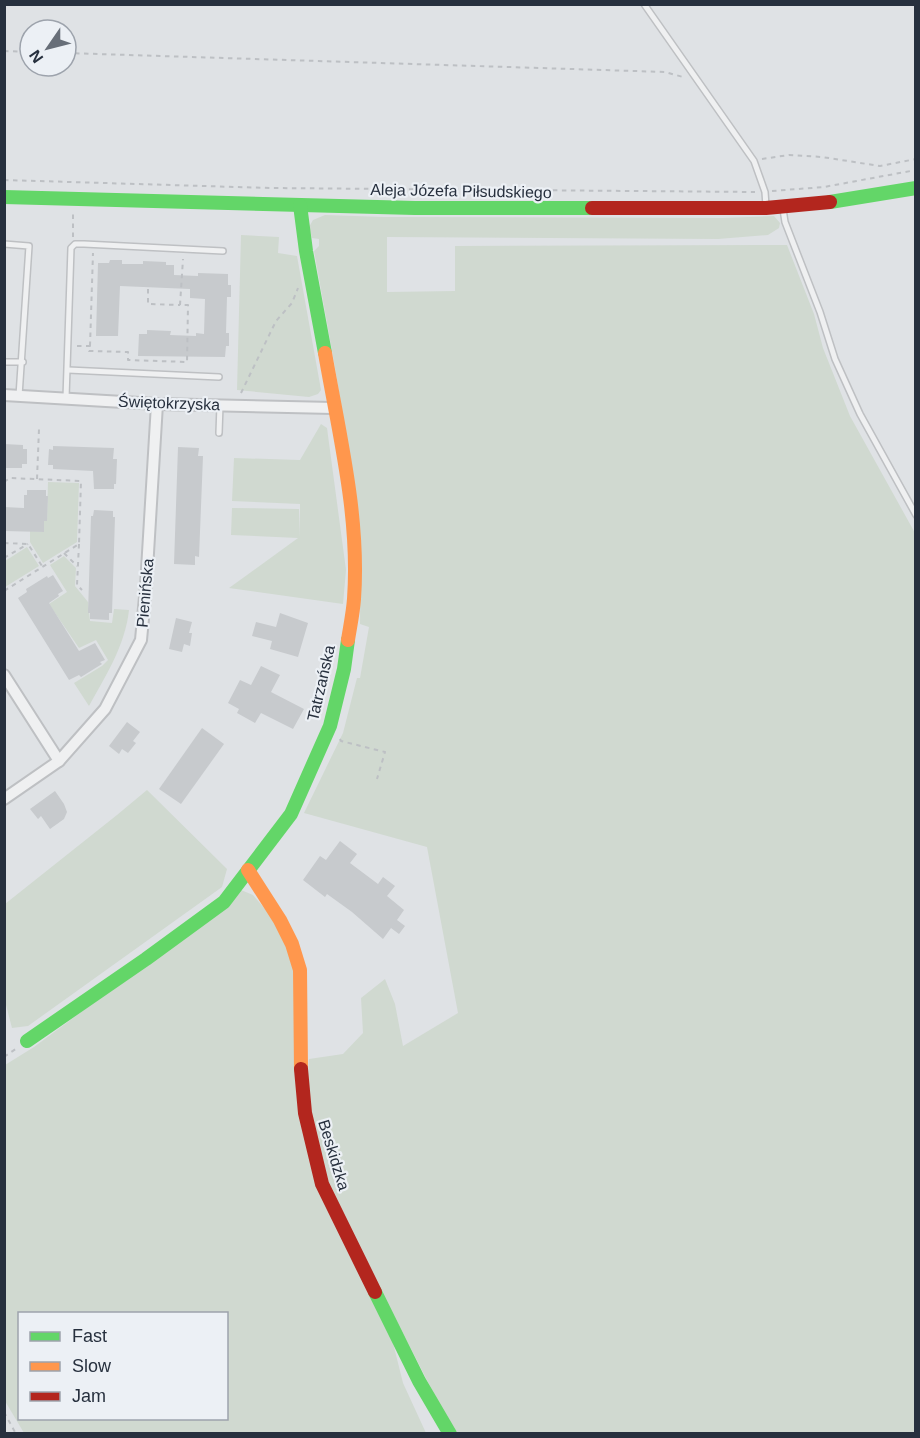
<svg xmlns="http://www.w3.org/2000/svg" width="920" height="1438" font-family="Arial,sans-serif">
<style>
.green{fill:#d0d9d0;fill-rule:evenodd}
.building{fill:#c7cacd}
.lines{fill:none;stroke-linecap:round;stroke-linejoin:round}
.lane-casing{stroke:#bec0c3;stroke-width:8}
.street-casing{stroke:#bec0c3;stroke-width:14}
.path{stroke:#bdc0c4;stroke-width:2;stroke-dasharray:4.5 4.5;stroke-linecap:butt}
.lane{stroke:#eff0f1;stroke-width:5}
.street{stroke:#eff0f1;stroke-width:10}
.fast{stroke:#63d668;stroke-width:14}
.slow{stroke:#ff974d;stroke-width:14}
.jam{stroke:#b3261e;stroke-width:14}
.labels{text-anchor:middle;dominant-baseline:central;stroke-width:4.5;stroke-linejoin:round;paint-order:stroke}
.street-label{font-size:16px;fill:#27303e;stroke:#ecf0f5}
</style>
<rect width="100%" height="100%" fill="#dfe2e5"/>
<g class="green">
<path d="M325 215 384 217 723 218 774 216 780 223 779 228 768 235 718 239 387 237V292L455 291V246L787 245 814 314 823 348 850 416 915 533V1433H454L327 1184 307 1092 309 1059 343 1054 363 1033 361 998 385 979 395 1004 403 1046 458 1013 427 847 304 813 343 733 357 678H360L369 627 360 624C362 499 336 374 314 251L319 246V239L312 238 309 227 313 220Z"/>
<polygon points="241,235 279,237 278,253 297,256 321,390 318,394 309,397 237,390"/>
<polygon points="321,424 327,428 346,570 343,604 229,588 298,538 231,535 232,508 299,509 300,537 300,504 232,501 234,458 300,460"/>
<polygon points="48,482 79,483 77,542 43,563 30,542 30,531 44,532 44,521 47,520"/>
<polygon points="27,547 39,566 5,587 5,561"/>
<path d="M64 556 76 568 75 586 88 602 90 621 112 623 114 609 129 610C125 646 106 675 89 706L74 683 102 666 108 660 96 640 79 648 49 604 67 592 50 565Z"/>
<polygon points="147,790 227,869 222,887 28,1026 12,1028 5,1001 5,904 117,815"/>
<path d="M241 890 253 895 272 917 294 963 320 1187 391 1335 403 1383 426 1433H24L5 1401V1065L34 1047 92 1004ZM20 1314H226V1418H20Z"/>
</g>
<g class="building">
<polygon points="110,260 122,260 122,264 143,264 143,261 166,262 166,265 174,265 174,275 198,276 198,273 228,274 228,285 231,285 231,297 227,297 226,333 229,333 229,346 226,346 225,357 138,356 139,334 147,334 147,330 171,331 170,335 196,336 196,333 204,334 205,299 190,298 190,289 120,286 118,336 96,336 98,263 109,263"/>
<polygon points="4,444 23,445 23,449 27,449 27,464 22,464 22,468 4,468"/>
<polygon points="53,446 114,448 113,459 117,459 116,484 114,484 114,489 94,489 93,471 53,469 53,465 48,465 49,449 53,450"/>
<polygon points="178,447 199,448 198,456 203,456 199,557 195,556 195,565 174,564"/>
<polygon points="27,490 46,490 46,496 48,496 47,521 44,521 44,532 4,531 4,507 24,508 24,495 27,495"/>
<polygon points="94,510 113,511 113,517 115,517 112,613 109,613 109,620 90,619 90,613 88,613 91,516 93,516"/>
<polygon points="53,575 63,591 58,594 59,596 49,603 79,651 95,643 105,660 100,662 102,664 81,677 79,675 69,680 18,598 27,592 26,589 47,576 48,578"/>
<polygon points="280,613 308,623 298,657 270,649 272,641 252,636 256,622 276,627"/>
<polygon points="176,618 192,622 189,633 192,633 190,646 184,644 182,652 169,649"/>
<polygon points="261,666 280,675 271,692 304,709 293,729 261,713 255,723 237,713 239,709 228,703 240,680 251,685"/>
<polygon points="127,722 140,732 133,741 136,743 128,753 122,749 119,754 109,746"/>
<polygon points="202,728 224,744 181,804 159,789"/>
<polygon points="55,791 64,804 67,812 64,819 50,829 41,816 38,819 30,809"/>
<polygon points="340,841 357,854 350,863 378,884 383,877 395,886 387,896 404,910 397,920 405,926 399,934 391,928 383,939 352,912 327,894 325,897 303,880 320,856 326,860"/>
</g>
<g class="lines">
<g class="lane-casing">
<g id="lane">
<polyline points="644,4 754,161 765,192 766,206"/>
<polyline points="783,209 785,222 820,312 835,359 860,414 916,515"/>
<polyline points="4,244 29,246 19,396"/>
<polyline points="4,362 23,362"/>
<polyline points="68,370 219,377"/>
<polyline points="66,398 71,248 75,244 84,244 223,251"/>
<polyline points="219,433 220,405"/>
</g>
</g>
<g class="street-casing">
<g id="street">
<polyline points="4,395 157,404 333,408"/>
<polyline points="4,675 59,761"/>
<polyline points="4,799 59,761 105,709 141,640 146,586 157,404"/>
</g>
</g>
<g class="path">
<polyline points="4,51 30,52"/>
<polyline points="66,53 665,72 683,77"/>
<polyline points="762,159 789,155 822,157 880,166 916,159"/>
<polyline points="4,180 270,188 755,192"/>
<polyline points="772,191 824,187 916,170"/>
<polyline points="73,237 73,212"/>
<polyline points="148,289 148,304 180,305"/>
<polyline points="77,346 90,346 89,351 128,352 128,360 187,362 188,305 180,305 183,259"/>
<polyline points="90,346 93,253"/>
<polyline points="241,393 276,321 292,303 298,288"/>
<polyline points="37,479 39,429"/>
<polyline points="4,482 10,478 81,481 79,544 4,591"/>
<polyline points="4,543 28,544 42,566"/>
<polyline points="79,544 77,585 82,590"/>
<polyline points="64,553 77,566"/>
<polyline points="4,558 28,544"/>
<polyline points="340,739 341,741 385,752 377,779"/>
<polyline points="4,1057 17,1048"/>
<polyline points="4,1412 16,1434"/>
</g>
<use href="#lane" class="lane"/>
<use href="#street" class="street"/>
<g class="fast">
<polyline points="4,197 415,208 592,208"/>
<polyline points="830,202 916,188"/>
<polyline points="300,205 306,251 325,353"/>
<polyline points="27,1041 146,959 224,902 291,814 330,726 344,669 348,640"/>
<polyline points="375,1292 419,1381 450,1434"/>
</g>
<g class="slow">
<path d="M325 353C339 434 360 517 354 599 353 613 350 627 348 640"/>
<polyline points="248,870 280,920 292,944 300,970 301,1069"/>
</g>
<g class="jam">
<polyline points="592,208 766,208 830,202"/>
<polyline points="301,1069 305,1113 322,1184 375,1292"/>
</g>
</g>
<g class="labels">
<g class="street-label">
<text transform="translate(461 191) rotate(1)">Aleja Józefa Piłsudskiego</text>
<text transform="translate(169 403) rotate(2)">Świętokrzyska</text>
<text transform="translate(145 593) rotate(-85)">Pienińska</text>
<text transform="translate(321 683) rotate(-77)">Tatrzańska</text>
<text transform="translate(334 1155) rotate(73)">Beskidzka</text>
</g>
</g>
<rect width="920" height="1438" fill="none" stroke="#27303e" stroke-width="12"/>
<rect x="18" y="1312" width="210" height="108" fill="#ecf0f5" stroke="#9da3ac" stroke-width="1.5"/>
<rect x="30" y="1332" width="30" height="9" fill="#63d668" stroke="#9da3ac" stroke-width="1.5"/>
<text x="72" y="1342" font-size="18" fill="#27303e">Fast</text>
<rect x="30" y="1362" width="30" height="9" fill="#ff974d" stroke="#9da3ac" stroke-width="1.5"/>
<text x="72" y="1372" font-size="18" fill="#27303e">Slow</text>
<rect x="30" y="1392" width="30" height="9" fill="#b3261e" stroke="#9da3ac" stroke-width="1.5"/>
<text x="72" y="1402" font-size="18" fill="#27303e">Jam</text>
<g transform="translate(48 48) rotate(235)"><circle r="28" fill="#ecf0f5" stroke="#9da3ac" stroke-width="1.5"/>
<path d="M0-4.5L10 22L0 15L-10 22Z" fill="#676e78"/>
<text y="-9" font-size="16" font-weight="bold" text-anchor="middle" fill="#27303e">N</text>
</g>
</svg>
